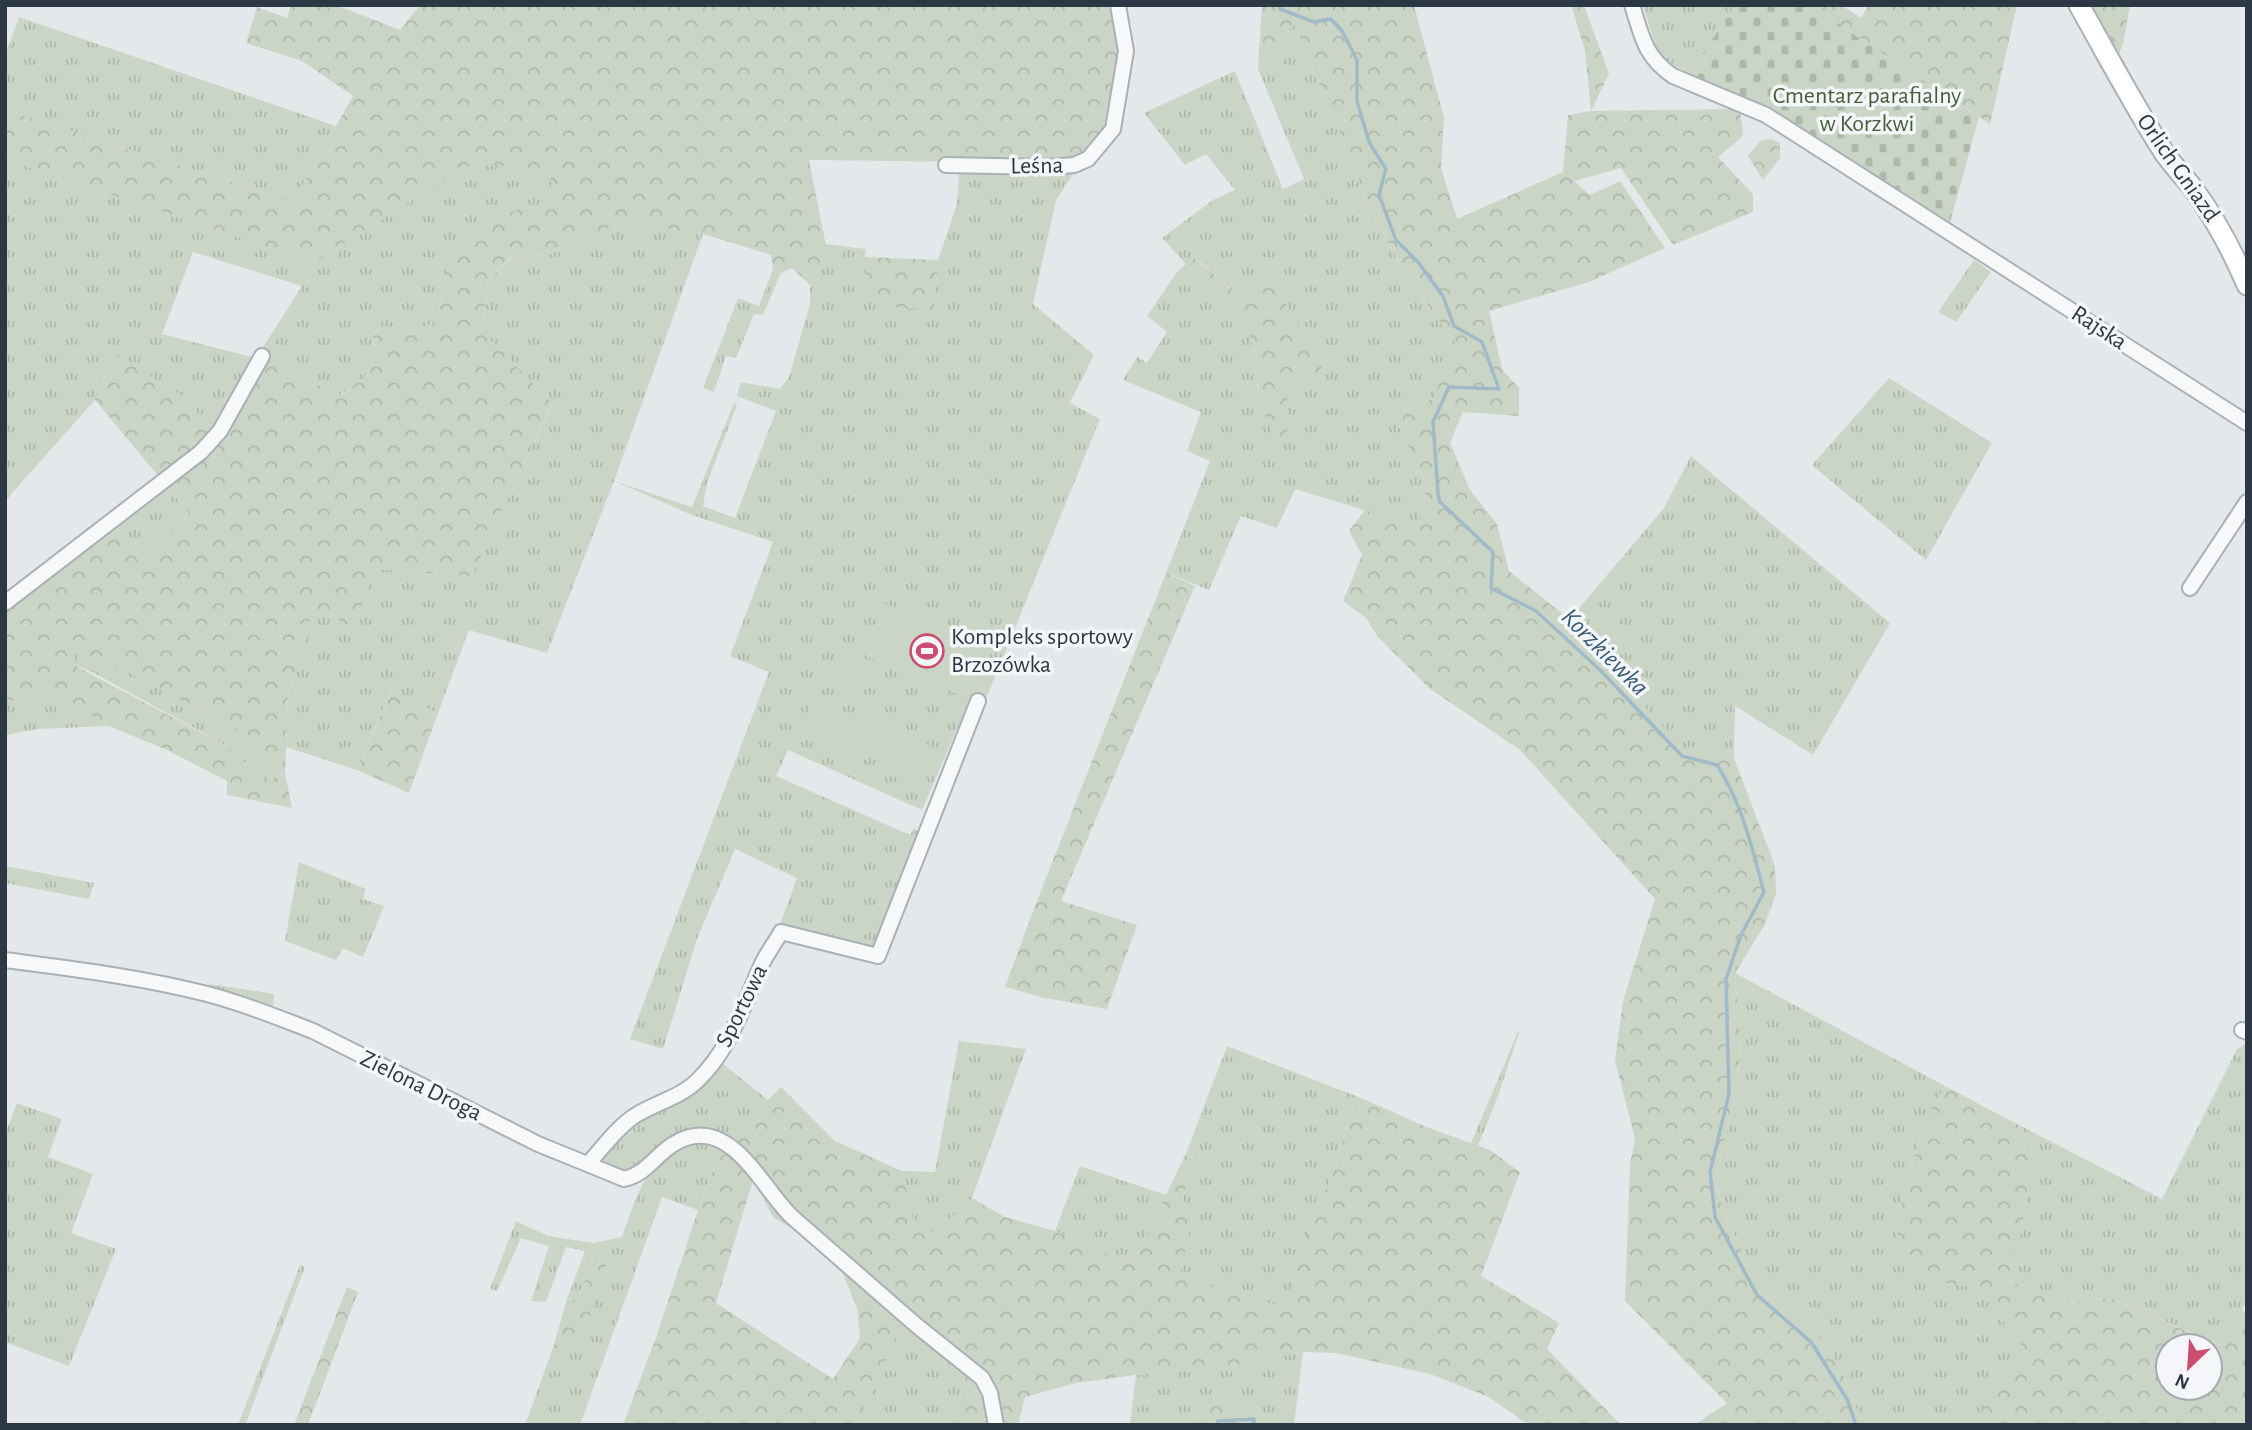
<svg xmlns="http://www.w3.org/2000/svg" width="2252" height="1430" font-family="'Alegreya Sans',sans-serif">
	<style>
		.grass { fill: url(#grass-tufts); fill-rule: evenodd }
		.forest { fill: url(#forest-crowns); fill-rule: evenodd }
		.cemetery { fill: url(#cemetery-stones) }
		.pitch { fill: #cbd5c5 }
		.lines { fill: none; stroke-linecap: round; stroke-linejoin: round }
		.stream { stroke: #a0baca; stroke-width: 3.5 }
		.street-casing { stroke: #a9b0b6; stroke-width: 18 }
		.secondary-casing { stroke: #a9b0b6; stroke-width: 23 }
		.street { stroke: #f7f8fa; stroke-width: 14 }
		.secondary { stroke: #fff; stroke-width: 19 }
		.labels { text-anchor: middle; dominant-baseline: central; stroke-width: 7; stroke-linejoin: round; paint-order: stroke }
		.park-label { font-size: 24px; fill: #455f39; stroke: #f4f6f9 }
		.street-label { font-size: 24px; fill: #2c3844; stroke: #f4f6f9 }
		.poi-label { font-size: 24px; fill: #2c3844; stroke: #f4f6f9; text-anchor: start }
		.water-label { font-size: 26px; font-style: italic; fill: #365c77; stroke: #f4f6f9 }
	</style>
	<defs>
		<pattern id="grass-tufts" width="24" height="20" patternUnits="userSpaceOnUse" patternTransform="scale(1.75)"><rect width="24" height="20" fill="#cbd5c5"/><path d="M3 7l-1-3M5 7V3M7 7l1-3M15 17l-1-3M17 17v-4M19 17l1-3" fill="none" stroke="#aeb8aa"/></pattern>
		<pattern id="forest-crowns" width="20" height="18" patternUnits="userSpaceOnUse" patternTransform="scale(1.75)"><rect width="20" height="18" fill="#cbd5c5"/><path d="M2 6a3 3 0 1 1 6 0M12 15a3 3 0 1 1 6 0" fill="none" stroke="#aeb8aa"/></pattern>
		<pattern id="cemetery-stones" width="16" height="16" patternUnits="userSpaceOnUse" patternTransform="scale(1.75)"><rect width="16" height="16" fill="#cbd5c5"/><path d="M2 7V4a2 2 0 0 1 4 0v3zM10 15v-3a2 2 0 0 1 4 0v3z" fill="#aeb8aa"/></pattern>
	</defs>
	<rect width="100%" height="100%" fill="#e4e8eb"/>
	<path class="grass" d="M1643 5H1735L1689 74 1658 55Z
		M19 17 336 126 293 202 5 110V56Z
		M1294 23 1375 219 1409 279 1455 343 1434 398 1394 416 1427 487 1417 530 1364 510 1295 489 1277 528 1241 516 1209 590 1166 573 1210 461 1187 451 1201 412 1123 380 1137 357 1147 363 1167 332 1147 316 1177 272 1186 264 1162 238 1213 200 1235 190 1206 154 1185 165 1144 113 1235 71 1283 189 1304 179 1258 69ZM1195 257 1240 297 1305 370 1287 394V432L1257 395 1259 360 1246 330 1187 265Z
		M5 159 314 263 464 166 499 165 550 174 554 202 485 218 457 248 449 264 438 313 432 323 415 330 381 326 373 334 374 359 364 379 340 395 221 440 114 352 95 400 5 501ZM193 252 302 286 256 358 162 334Z
		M1075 171 1056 200 1033 304 1094 355 1070 403 1100 419 984 704 970 699 922 810 788 750 776 776 910 835 914 828 919 833 875 949 780 924 797 878 735 849 697 939 663 1049 630 1039 769 672 730 656 773 542 692 515 614 481 547 653 469 630 438 713 391 691 357 770 286 747 288 695 314 606 373 569 472 575 552 404 497 346 482 334 487 281 512 257 548 255 623 222 703 234 614 481 692 507 734 403 737 405 707 483 703 506 735 518 776 411 737 396 741 382 780 389 789 377 810 304V285L828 256 825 244 866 249 865 257 934 310 938 260 957 204 959 173Z
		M1974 260 1991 272 1956 322 1938 312Z
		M773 269 781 273 763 315 754 314 736 358 726 356 714 392 703 388 738 298 759 306Z
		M1889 378 1992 443 1926 560 1812 465Z
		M1691 456 1890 623 1813 755 1735 706 1734 758 1689 755 1644 707 1653 685 1569 620 1664 508Z
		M168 488 189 513 148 551 111 528Z
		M77 653 127 671 240 730 285 773 265 781 227 746 92 672 71 664Z
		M57 695 109 726 38 729 5 735V701Z
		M299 862 366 889 363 899 384 906 363 957 343 948 336 960 285 941Z
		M5 866 94 883 89 899 5 883Z
		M1735 973 1945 1086 1926 1117 1899 1211 1911 1255 1918 1272 1931 1281 1979 1288 2034 1363C1994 1376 1987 1383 1981 1425H1863L1839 1365 1808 1324 1756 1279 1725 1216 1715 1181 1738 1084 1740 1035Z
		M210 984 274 994 273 1010 206 990Z
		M1518 1032 1519 1033 1498 1096 1478 1146 1471 1143Z
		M959 1041 1026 1049 972 1198 934 1233 914 1226 902 1171 935 1172Z
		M2247 1043V1300L2222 1346 2113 1299 2054 1302 2010 1280 2024 1216 2032 1149 2019 1125 2162 1199 2237 1049Z
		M1227 1046 1356 1096 1335 1168 1284 1308 1179 1274 1192 1221 1183 1198 1194 1155 1187 1151Z
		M721 1062 768 1100 729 1139 708 1132 627 1175 605 1168 603 1159C627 1118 682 1089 721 1062Z
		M17 1103 62 1119 48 1157 93 1174 71 1233 116 1249 69 1366 5 1342V1134Z
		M696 1141 723 1144 698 1210 662 1197 580 1425H525L553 1348 579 1353 596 1250 578 1300 567 1299 585 1251 566 1247 546 1302 531 1301 549 1246 521 1238 497 1291 490 1289 516 1221 548 1236 593 1243 622 1237C640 1189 644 1161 696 1141Z
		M1080 1166 1166 1195 1133 1264 1055 1231Z
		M300 1265 305 1267 245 1425H238Z
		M899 1328 964 1380 953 1425H856Z
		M1303 1352 1294 1425H1257L1227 1400 1202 1409 1198 1425H1130L1136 1375 1222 1368Z"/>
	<path class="forest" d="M291 5H336L400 30 420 5H1109L1116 23 1117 63 1111 113 1103 134 1082 159 1049 163 809 160 828 256 810 285 792 268 781 273 773 269 771 255 703 234 623 222 548 255 511 257 487 281 482 334 497 346 552 403 472 576 374 569 355 629 314 607 288 695 285 773 292 808 227 795V781L167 750 109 726 57 695 5 701V610L111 528 148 551 189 513 95 400 114 352 182 396 221 439 265 363 341 395C370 375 375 370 373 334L381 326 415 330 432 323 438 313 449 264 457 248 485 218 553 202 550 174 499 165 464 166 314 263 5 159V110L293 202 353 96 302 61 246 43 257 7 287 18ZM77 653 124 670 240 730 284 774 265 781 227 746 72 664Z
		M1262 5H1414L1444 118 1441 168 1457 219 1563 172 1568 115 1591 111 1585 51 1571 5H1584L1609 74 1591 111 1740 109 1743 136 1718 157 1753 194V212L1673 245 1621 168 1574 181 1590 195 1620 181 1665 248 1589 282 1489 311 1502 369 1519 388V416L1463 412 1450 443 1470 490 1497 524 1509 571 1653 686 1645 707 1689 754 1734 758 1775 866 1776 894 1764 926 1735 973 1740 1035 1738 1084 1715 1181 1725 1216 1756 1279 1808 1324 1839 1365 1863 1425H1694L1727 1403 1625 1301 1630 1165 1635 1139 1615 1060 1623 1001 1655 899 1520 750 1429 688 1378 637 1366 618 1343 601 1362 555 1349 531 1365 510 1417 530 1427 487 1394 416 1434 398 1455 343 1409 279 1375 219 1294 23 1258 69Z
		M1814 5H1841L1861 18 1869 5H2017L1990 124 1853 34Z
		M2085 5H2130L2123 44 2117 59Z
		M1771 139 1780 143V158L1763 180 1748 156 1760 141Z
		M865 257 938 260 934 310 875 305 865 292Z
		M1194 257 1240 297 1271 280 1322 361 1321 378 1305 370 1287 394V432L1276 443 1257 395 1259 360 1246 330 1186 264Z
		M1166 573 1195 586 1061 901 1137 925 1107 1009 1045 998 1005 987 1035 906Z
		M392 690 438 713 409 793 357 770Z
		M1945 1086 2019 1125 2032 1149 2024 1216 2010 1280 2054 1302 2113 1299 2221 1346 2241 1310 2247 1313V1425H1981C1984 1404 1985 1381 2007 1372 2016 1368 2026 1366 2034 1363L1979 1288 1931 1281 1918 1272 1911 1255 1897 1249 1899 1211 1926 1117ZM2168 1346H2210V1388H2168Z
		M781 1087 835 1141 902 1171 914 1226 934 1232 972 1198 1005 1217 1055 1231 1133 1264 1187 1151 1194 1155 1183 1198 1192 1221 1180 1274 1284 1308 1310 1228 1335 1168 1356 1096 1429 1128 1490 1150 1520 1172 1481 1276 1559 1323 1547 1349 1621 1425H1529L1489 1397 1430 1374 1336 1353 1303 1352 1222 1368 1136 1375 1076 1383 1025 1397 1018 1425H953L964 1380 900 1329 856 1425H623L657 1335 698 1210 723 1144ZM753 1180 773 1217 821 1246 840 1267 857 1308 860 1338 833 1379 716 1303Z
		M611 1249 579 1353 553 1348 567 1299 578 1300 596 1250Z
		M347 1287 358 1292 308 1425H294Z
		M1227 1400 1257 1425H1198L1202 1409Z"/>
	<path class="cemetery" d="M1735 5H1814L1853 34 1979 117 1949 226 1780 115 1689 74Z"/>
	<path class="pitch" d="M885 604 990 647 969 699 864 655Z
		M835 659 865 672 859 686 829 674Z
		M813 701 868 724 870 720 930 745 918 775 858 750 855 757 800 734Z"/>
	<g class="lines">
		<path class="stream" d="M1279 5 1280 9 1314 22 1331 19 1342 31 1357 60V101L1369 142 1386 169 1379 195 1396 240 1418 262 1443 296 1454 326 1482 342 1499 389 1449 387 1433 422 1438 494 1440 502 1493 552 1491 588 1536 611 1600 670 1682 756 1717 765C1742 803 1752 848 1764 892L1741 935 1726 979 1729 1094 1710 1172 1715 1217 1757 1295 1811 1342 1847 1399 1856 1425
			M1217 1425 1218 1421 1254 1419V1425"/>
		<defs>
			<path id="street" d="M1632 5C1642 36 1644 56 1673 76L1766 115 2247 423
				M946 165 1049 167 1074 165 1088 159 1113 129 1126 51 1118 5
				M2190 588 2247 502
				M5 603 201 452 220 431 262 356
				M5 960C73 969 141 977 207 994 243 1003 279 1018 313 1031L538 1144 624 1179C646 1174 654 1157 672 1145 727 1109 760 1185 791 1216L916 1325 982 1378 990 1393 996 1425
				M2242 1030 2247 1032
				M589 1163C603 1147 616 1129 633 1117 654 1103 680 1098 698 1080 731 1048 743 1005 762 964 767 953 775 943 781 932L878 956 978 701"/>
			<path id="secondary" d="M2079 5C2107 55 2134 106 2165 154 2173 165 2183 176 2192 187 2215 218 2232 250 2247 285"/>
		</defs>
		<use href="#street" class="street-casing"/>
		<use href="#secondary" class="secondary-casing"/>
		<use href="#street" class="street"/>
		<use href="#secondary" class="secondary"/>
	</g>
	<defs>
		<symbol id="stadium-ring" viewBox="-11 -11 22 22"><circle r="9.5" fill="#f4f6f9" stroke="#cd4d71" stroke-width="1.5"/><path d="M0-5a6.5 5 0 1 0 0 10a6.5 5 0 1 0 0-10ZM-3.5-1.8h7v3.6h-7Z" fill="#cd4d71"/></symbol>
	</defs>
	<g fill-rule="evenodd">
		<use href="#stadium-ring" x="908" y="632" width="38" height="38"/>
	</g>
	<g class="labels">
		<g class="park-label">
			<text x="1867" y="96">Cmentarz parafialny<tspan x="1867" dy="28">w Korzkwi</tspan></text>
		</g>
		<g class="street-label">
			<text transform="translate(1037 166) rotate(-1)">Leśna</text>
			<text transform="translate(2178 168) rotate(55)">Orlich Gniazd</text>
			<text transform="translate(2099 328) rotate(33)">Rajska</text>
			<text transform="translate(742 1006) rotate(-64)">Sportowa</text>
			<text transform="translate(421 1086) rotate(26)">Zielona Droga</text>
		</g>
		<g class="poi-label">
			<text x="951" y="637">Kompleks sportowy<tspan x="951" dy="28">Brzozówka</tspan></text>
		</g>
		<g class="water-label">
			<text transform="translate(1605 652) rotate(45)">Korzkiewka</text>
		</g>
	</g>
	<rect width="2252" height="1430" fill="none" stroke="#2c3844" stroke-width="14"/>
	<g transform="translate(2189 1367) rotate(205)"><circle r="33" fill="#f4f6f9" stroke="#a4aab1" stroke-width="2"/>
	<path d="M0-5L12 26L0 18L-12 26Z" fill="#cd4d71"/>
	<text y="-10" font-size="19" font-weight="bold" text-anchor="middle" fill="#2c3844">N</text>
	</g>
</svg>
